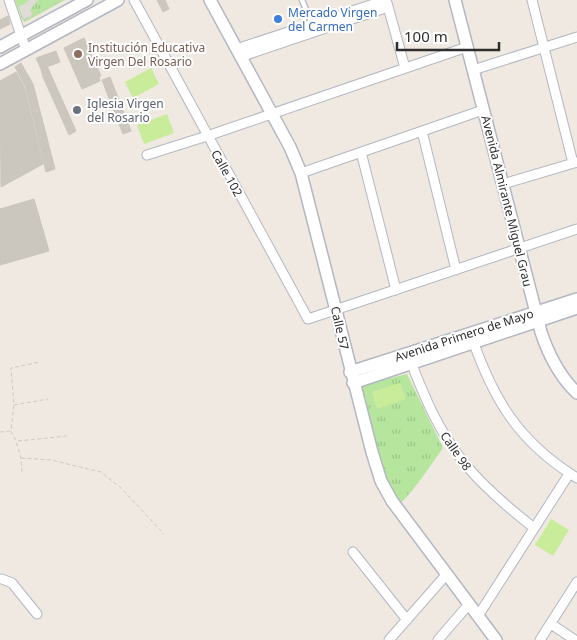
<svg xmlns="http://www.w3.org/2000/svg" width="577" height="640" font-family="'Noto Sans',sans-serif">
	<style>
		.grass { fill: url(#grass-tufts) }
		.pitch { fill: #c9ec9a }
		.plaza { fill: #dfdcd8 }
		.building { fill: #cbc7bf; stroke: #cbc5ba }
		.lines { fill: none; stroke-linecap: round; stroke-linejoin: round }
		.lane-casing { stroke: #b4b7c1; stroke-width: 7 }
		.street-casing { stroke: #b4b7c1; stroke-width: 11 }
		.secondary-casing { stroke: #b4b7c1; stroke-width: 14 }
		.path { stroke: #c9c9c9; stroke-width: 1; stroke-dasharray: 4 2.5; stroke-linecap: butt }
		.lane { stroke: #fff; stroke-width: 4.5 }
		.street { stroke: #fff; stroke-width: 9 }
		.secondary { stroke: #fff; stroke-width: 11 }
		.shop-dot { fill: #3f7fe0; stroke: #fff; stroke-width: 2 }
		.education-dot { fill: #8d6e63; stroke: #fff; stroke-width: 2 }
		.worship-dot { fill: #6b7280; stroke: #fff; stroke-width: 2 }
		.labels { text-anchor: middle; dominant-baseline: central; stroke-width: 4; stroke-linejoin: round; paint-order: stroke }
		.shop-label { font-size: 12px; fill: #366cbe; stroke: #fff; text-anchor: start }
		.education-label { font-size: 12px; fill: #785e54; stroke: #fff; text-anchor: start }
		.worship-label { font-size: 12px; fill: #5b616d; stroke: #fff; text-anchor: start }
		.street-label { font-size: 12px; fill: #2e2e2e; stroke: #fff }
	</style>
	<defs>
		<pattern id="grass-tufts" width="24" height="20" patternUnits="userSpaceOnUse" patternTransform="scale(1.25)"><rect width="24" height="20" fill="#b6e59e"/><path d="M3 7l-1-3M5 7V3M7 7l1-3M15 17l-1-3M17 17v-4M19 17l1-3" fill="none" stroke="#9dc588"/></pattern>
	</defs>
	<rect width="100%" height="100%" fill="#efe9e1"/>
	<path class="grass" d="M15 0H65L25 22 22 19Z
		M407 374 443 448C429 467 417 487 400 504L382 475 361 397 362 385Z"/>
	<path class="pitch" d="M151 68 159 84 133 98 125 82Z
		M167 114 174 133 144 144 137 125Z
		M400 383 406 399 377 409 372 392Z
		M551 519 569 530 553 556 535 545Z"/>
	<path class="plaza" d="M29 0H38L30 10 33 15 25 20 23 18 19 6 23 5Z"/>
	<path class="building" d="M157 0H165L169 9 163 12Z
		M8 16 10 24 0 29V20Z
		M84 38 101 76 99 77 100 81 82 89 64 48Z
		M56 51 60 62 41 69 36 58Z
		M21 63 33 84 26 88 15 67Z
		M47 66 76 131 69 135 43 77 41 69Z
		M16 72 25 89 43 164 1 187 0 81Z
		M110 77 131 131 123 134 102 80Z
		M33 84 55 169 46 172 26 88Z
		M34 199 49 251 0 265V209Z"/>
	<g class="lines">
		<defs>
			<path id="lane" d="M302 0 312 24"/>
			<path id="street" d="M9 0 26 50
				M134 0 308 319 577 229
				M532 0 573 163
				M387 3 405 68
				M236 49 386 0
				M240 57 388 7
				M473 70 577 37
				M422 131 456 270
				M361 152 396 290
				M147 155 207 136 467 47
				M301 173 483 110
				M503 184 577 162
				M472 338C494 401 519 442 577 478
				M411 358C413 371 419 382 424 394 450 456 482 487 534 528
				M353 552 407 620
				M2 579 12 583 37 614
				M478 616 569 474
				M551 624 575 640
				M389 640 446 575
				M438 640 469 604
				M540 640 577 582"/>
			<path id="secondary" d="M210 0 290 147 301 173 372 452 381 481 392 501 496 640
				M455 0 541 332C549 356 559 376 577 393
				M0 47 87 0
				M0 64 118 0
				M350 372 577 299
				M353 383 577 308"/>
		</defs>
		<use href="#lane" class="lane-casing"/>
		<use href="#street" class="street-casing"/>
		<use href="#secondary" class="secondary-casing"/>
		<path class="path" d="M25 19 61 0
			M14 405 48 399
			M0 432 10 431
			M18 441 67 436
			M21 458 51 460 101 472 121 488 164 534
			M22 472 21 458 16 441 11 431 14 405 11 368 40 362"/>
		<use href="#lane" class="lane"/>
		<use href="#street" class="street"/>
		<use href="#secondary" class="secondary"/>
	</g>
	<circle class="shop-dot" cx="278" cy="19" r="5"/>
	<circle class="education-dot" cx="78" cy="54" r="5"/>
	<circle class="worship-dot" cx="77" cy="110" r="5"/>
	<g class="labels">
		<g class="shop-label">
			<text x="288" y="12">Mercado Virgen<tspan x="288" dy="14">del Carmen</tspan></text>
		</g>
		<g class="education-label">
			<text x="88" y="47">Institución Educativa<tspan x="88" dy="14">Virgen Del Rosario</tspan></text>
		</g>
		<g class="worship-label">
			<text x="87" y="103">Iglesia Virgen<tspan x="87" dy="14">del Rosario</tspan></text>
		</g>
		<g class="street-label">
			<text transform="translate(227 173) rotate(61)">Calle 102</text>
			<text transform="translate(507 201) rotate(76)">Avenida Almirante Miguel Grau</text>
			<text transform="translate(340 328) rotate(77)">Calle 57</text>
			<text transform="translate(464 335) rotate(-18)">Avenida Primero de Mayo</text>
			<text transform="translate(456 451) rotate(55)">Calle 98</text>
		</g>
	</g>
	<path d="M397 42v8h102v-8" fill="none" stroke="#2e2e2e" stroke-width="2.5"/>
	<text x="404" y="42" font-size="15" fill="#2e2e2e" stroke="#ffffff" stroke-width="4" paint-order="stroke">100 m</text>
</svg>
